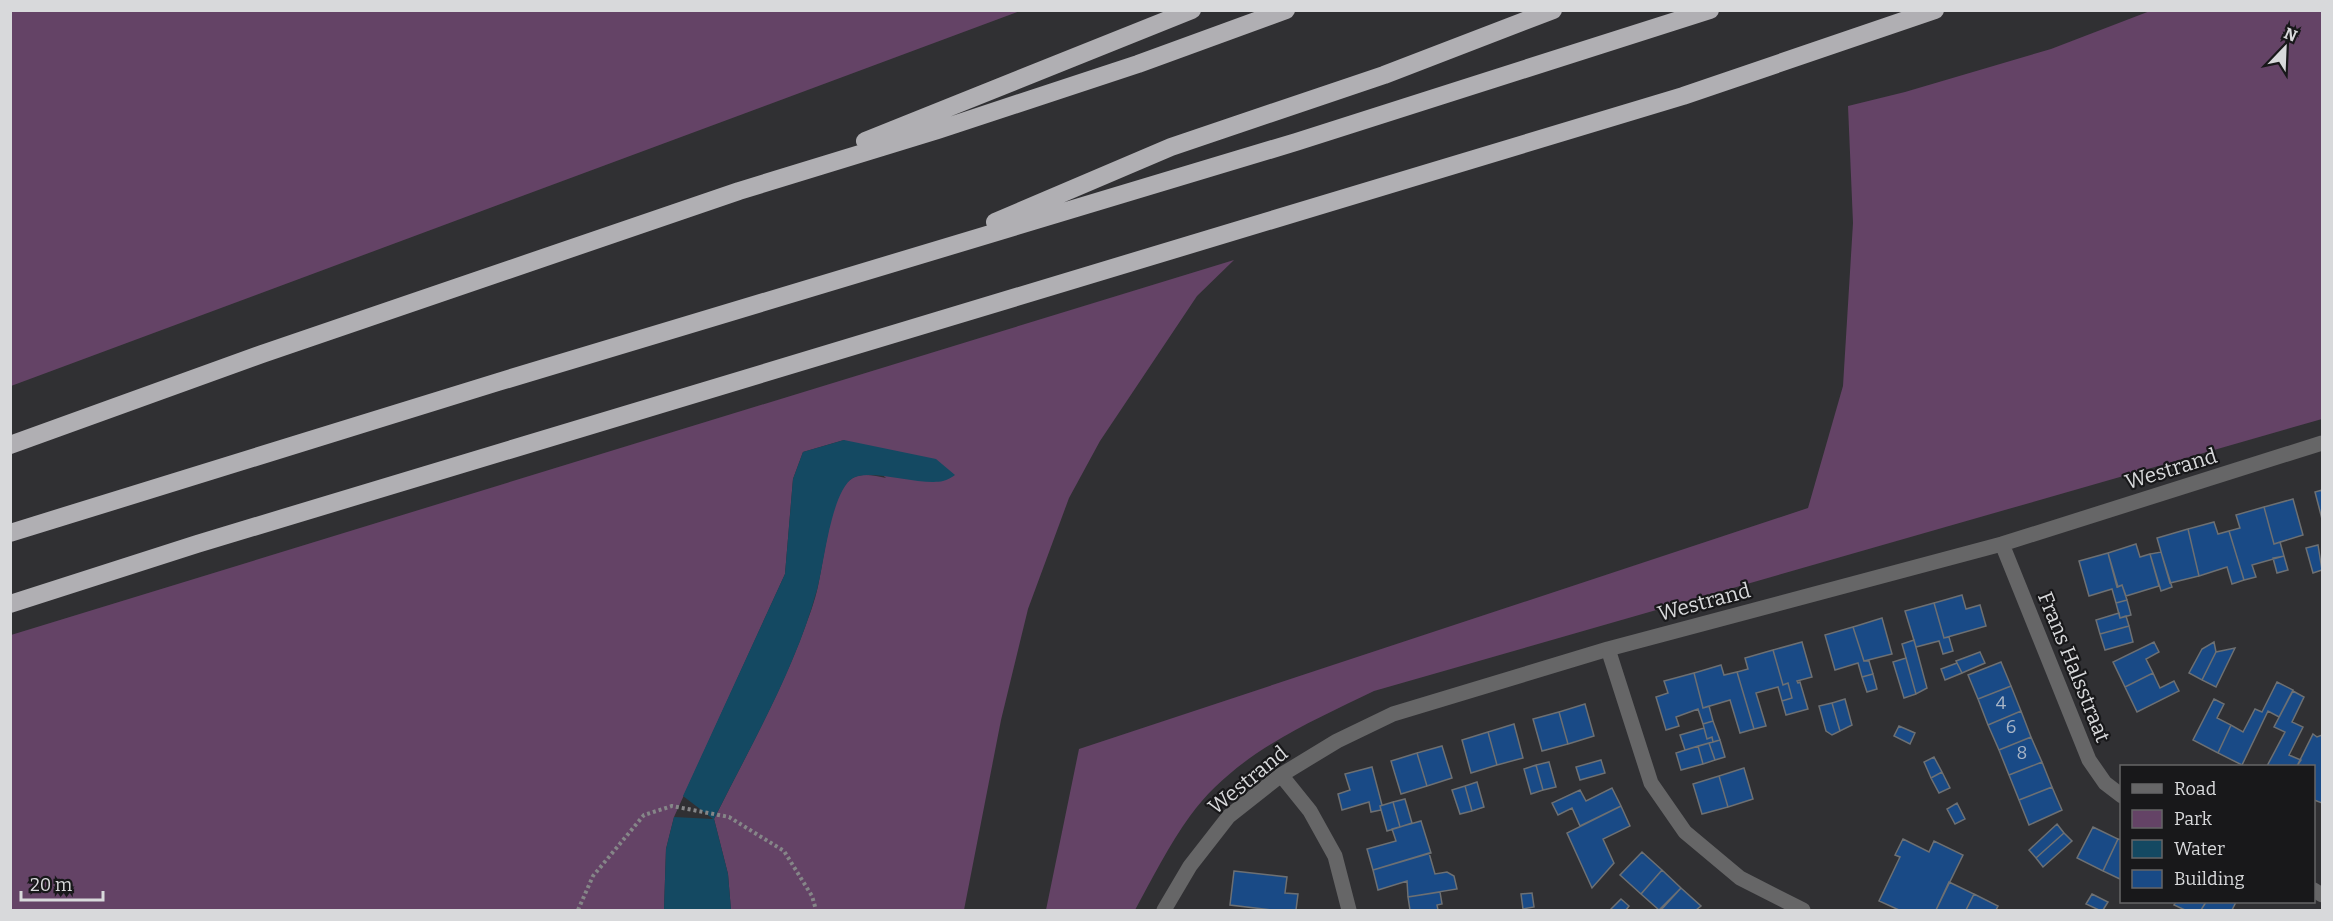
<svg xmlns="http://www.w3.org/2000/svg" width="2333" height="921" font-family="Bitter,serif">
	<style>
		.green { fill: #644366 }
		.water { fill: #144962 }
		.building { fill: #194a86; stroke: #6d7073; stroke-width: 1.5 }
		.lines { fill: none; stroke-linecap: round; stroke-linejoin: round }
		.path { stroke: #858688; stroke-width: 4; stroke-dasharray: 3 3; stroke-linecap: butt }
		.street { stroke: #666667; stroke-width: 15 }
		.highway { stroke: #b0afb3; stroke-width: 18 }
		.labels { text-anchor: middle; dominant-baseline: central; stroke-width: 4.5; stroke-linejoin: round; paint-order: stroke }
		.number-label { font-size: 18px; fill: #a8b5c6 }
		.street-label { font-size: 21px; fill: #d8d9db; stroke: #18181a }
	</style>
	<rect width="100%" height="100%" fill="#303033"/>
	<path class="green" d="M11 10H1020V11L11 386Z
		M2150 11H2322V419L1374 691C1308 723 1235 754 1190 816 1169 845 1152 879 1135 910H1046L1079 749 1808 508 1843 386 1853 223 1848 106 1905 92 2051 49Z
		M1234 260 1197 296 1100 441 1069 498 1028 609 1001 720 964 910H731L728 874 714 819C745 757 780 695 804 630 809 616 815 601 818 586 824 560 829 507 845 485 855 471 872 475 886 478L844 440 803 452 793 479 785 574 674 817 666 849 664 910H11V635Z"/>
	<path class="water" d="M844 440 936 459 955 475C952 477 947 480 943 481 921 486 869 468 853 478 831 491 824 565 817 590 795 670 751 745 714 819L728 874 731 910H664L666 849 674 817 713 819 683 796 785 574 793 479 803 452Z"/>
	<path class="building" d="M2322 490V519L2315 492Z
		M2293 499 2303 535 2274 544 2264 507Z
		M2264 507 2274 544 2280 542 2284 556 2252 565 2256 577 2244 580 2229 531 2240 528 2236 515Z
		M2214 522 2218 534 2229 531 2244 580 2232 584 2227 567 2199 576 2188 529Z
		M2188 529 2199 576 2170 583 2157 538Z
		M2136 544 2140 557 2150 554 2159 586 2126 596 2122 585 2118 587 2108 553Z
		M2318 545 2322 570 2313 573 2306 548Z
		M2161 552 2172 587 2161 591 2150 554Z
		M2108 553 2117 587 2122 585 2127 600 2116 603 2112 589 2089 596 2079 561Z
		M2284 556 2288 570 2277 573 2273 558Z
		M1962 595 1966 609 1980 605 1986 626 1944 638 1934 603Z
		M2127 600 2131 615 2120 618 2116 603Z
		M1934 603 1944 638 1949 637 1953 651 1943 654 1939 641 1916 647 1905 611Z
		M2119 613 2120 618 2126 616 2129 626 2100 634 2096 620Z
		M1882 618 1892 654 1864 661 1853 627Z
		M2129 626 2133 642 2105 650 2100 634Z
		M1853 627 1864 661H1869L1873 674 1862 677 1858 663 1835 670 1825 635Z
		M1914 640 1927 688 1916 694 1902 644Z
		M1802 642 1812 677 1797 681 1798 683 1800 682 1808 709 1786 715 1782 701 1792 698 1788 683 1783 685 1773 650Z
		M2154 642 2159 652 2146 659 2153 673 2125 687 2113 662Z
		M2214 642 2216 652 2202 680 2189 673 2202 649Z
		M2235 648 2216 687 2202 680 2216 652Z
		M1773 650 1783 685 1788 683 1792 698 1782 701 1778 687 1756 693 1766 726 1754 729 1737 672 1748 669 1745 658Z
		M1980 652 1985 663 1962 673 1956 661Z
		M1906 658 1916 694 1904 698 1893 662Z
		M2001 662 2011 686 1978 699 1968 675Z
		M1957 663 1962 673 1945 680 1941 669Z
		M1721 665 1724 675 1737 672 1754 729 1740 733 1730 700 1703 708 1694 673Z
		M1694 673 1703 708 1709 706 1713 721 1703 724 1698 709 1676 717 1679 726 1666 730 1656 697 1668 693 1664 681Z
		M2153 673 2160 688 2174 681 2179 691 2137 712 2125 687Z
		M1873 674 1877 689 1867 692 1862 677Z
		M2277 682 2293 690 2279 717 2268 711 2242 765 2218 753 2231 725 2243 732 2255 709 2262 712Z
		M2011 686 2021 711 1988 725 1978 699Z
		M2293 691 2304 697 2292 722 2303 727 2289 755 2301 760 2297 766H2267L2285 732 2274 727Z
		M1845 699 1852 725 1840 731 1832 703Z
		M2214 699 2224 704 2217 718 2231 725 2218 753 2193 740Z
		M1832 703 1840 731 1832 735 1826 731 1819 706Z
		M1585 704 1594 736 1568 744 1559 712Z
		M2021 711 2031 737 1999 750 1988 725Z
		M1559 712 1568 744 1542 751 1533 719Z
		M1713 721 1720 740 1713 742 1712 737 1707 739 1703 724Z
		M1514 724 1523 758 1497 765 1488 732Z
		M1899 726 1915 733 1910 744 1894 736Z
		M1704 728 1707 739 1712 737 1713 742 1685 750 1680 735Z
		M1488 732 1497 765 1471 773 1462 740Z
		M2313 734 2317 737 2322 735V803L2314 800V766H2297Z
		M2031 737 2042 762 2009 775 1999 750Z
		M1720 740 1725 757 1715 760 1709 743Z
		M1709 743 1715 760 1703 764 1698 746Z
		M1442 746 1452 778 1427 786 1417 753Z
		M1698 746 1703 764 1681 770 1676 753Z
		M1417 753 1427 786 1401 794 1391 761Z
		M1934 757 1942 772 1931 778 1924 762Z
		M1601 760 1605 773 1580 780 1576 767Z
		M1549 762 1556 787 1543 790 1536 765Z
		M2042 762 2052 787 2019 800 2009 775Z
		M1536 765 1543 790 1531 794 1524 769Z
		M1372 767 1382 805 1380 806 1381 810 1371 812 1369 802 1342 810 1338 794 1350 790 1345 774Z
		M1744 768 1753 799 1728 807 1719 776Z
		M1942 772 1950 788 1939 793 1931 778Z
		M1719 776 1728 807 1702 814 1693 784Z
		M1477 782 1484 807 1472 811 1465 786Z
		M1465 786 1472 811 1460 814 1452 790Z
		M2052 787 2062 810 2029 825 2019 800Z
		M1612 788 1621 806 1580 826 1572 808 1558 815 1552 803 1580 790 1586 801Z
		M1405 799 1412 823 1400 827 1393 802Z
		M1393 802 1400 827 1387 831 1380 806Z
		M1957 803 1965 819 1955 824 1947 809Z
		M1621 806 1630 826 1603 839 1614 863 1592 888 1567 833Z
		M1421 821 1431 853 1373 870 1367 849 1396 841 1392 829Z
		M2057 824 2064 833 2036 858 2029 850Z
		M2093 827 2118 839 2103 871 2077 858Z
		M2064 833 2072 841 2043 867 2036 858Z
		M1903 839 1929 852 1934 841 1963 855 1936 910H1899L1879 901 1900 857 1895 855Z
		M2118 839 2122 840V880L2103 871Z
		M1642 852 1662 870 1641 894 1620 875Z
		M1429 853 1435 874 1447 872 1454 876 1457 889 1408 897 1407 881 1378 890 1373 870Z
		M1662 870 1681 888 1659 910 1641 894Z
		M1234 871 1287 877 1285 893 1298 894 1296 910H1273L1230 905Z
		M1949 882 1974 894 1966 910H1936Z
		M1681 888 1701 906 1696 910H1661Z
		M1440 892 1442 904 1437 905 1438 910H1410L1408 897Z
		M1532 893 1534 907 1523 909 1521 894Z
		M1974 894 1998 906 1996 910H1966Z
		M2092 894 2108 902 2103 910H2099L2086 904Z
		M1621 899 1629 906 1626 910H1610Z
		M2176 902H2206L2201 910H2185L2174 905Z
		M2206 902H2236L2232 910H2201Z"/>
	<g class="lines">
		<path class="path" d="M578 910 593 876 644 815 672 806 729 817 784 851 812 896 816 910"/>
		<path class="street" d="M2002 544 2089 760 2105 783 2122 796
			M1608 649 1651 783 1685 832 1740 878 1803 910
			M1281 775 1310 811 1335 856 1349 910
			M2314 890 2322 895
			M1164 910 1190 866 1229 816 1281 775 1337 741 1393 714 1608 649 2002 544 2322 443"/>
		<path class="highway" d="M865 141 1192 10
			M995 222 1171 147 1384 75 1553 10
			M10 445 262 354 739 191 938 130 1138 64 1286 10
			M10 533 498 382 1296 142 1710 10
			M10 604 197 544 1683 96 1935 10"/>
	</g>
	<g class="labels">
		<g class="number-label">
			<text x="2001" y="703">4</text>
			<text x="2011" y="727">6</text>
			<text x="2022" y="753">8</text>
		</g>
		<g class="street-label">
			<text transform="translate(2171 469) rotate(-17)">Westrand</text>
			<text transform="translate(1704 602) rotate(-15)">Westrand</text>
			<text transform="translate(2074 667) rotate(68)">Frans Halsstraat</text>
			<text transform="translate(1248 780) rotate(-39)">Westrand</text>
		</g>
	</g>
	<rect width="2333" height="921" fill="none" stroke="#d8d9db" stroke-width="24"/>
	<rect x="2120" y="765" width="195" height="138" fill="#18181a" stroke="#656567" stroke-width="1.5"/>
	<rect x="2132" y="784" width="30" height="9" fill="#666667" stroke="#656567" stroke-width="1.5"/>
	<text x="2174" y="795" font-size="18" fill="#d8d9db">Road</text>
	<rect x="2132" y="810" width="30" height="18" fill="#644366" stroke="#656567" stroke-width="1.5"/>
	<text x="2174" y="825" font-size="18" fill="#d8d9db">Park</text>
	<rect x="2132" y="840" width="30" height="18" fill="#144962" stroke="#656567" stroke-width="1.5"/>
	<text x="2174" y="855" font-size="18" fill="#d8d9db">Water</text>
	<rect x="2132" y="870" width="30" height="18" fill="#194a86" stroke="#656567" stroke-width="1.5"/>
	<text x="2174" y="885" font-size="18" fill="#d8d9db">Building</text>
	<g transform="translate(2285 48) rotate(23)" stroke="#18181a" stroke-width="4.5" paint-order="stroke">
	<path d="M0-4.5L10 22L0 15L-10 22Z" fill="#d8d9db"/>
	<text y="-9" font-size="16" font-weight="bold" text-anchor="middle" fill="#d8d9db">N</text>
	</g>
	<path d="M21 891v9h82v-9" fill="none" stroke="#d8d9db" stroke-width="3"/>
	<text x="30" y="891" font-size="18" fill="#d8d9db" stroke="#18181a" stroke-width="4.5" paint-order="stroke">20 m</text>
</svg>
